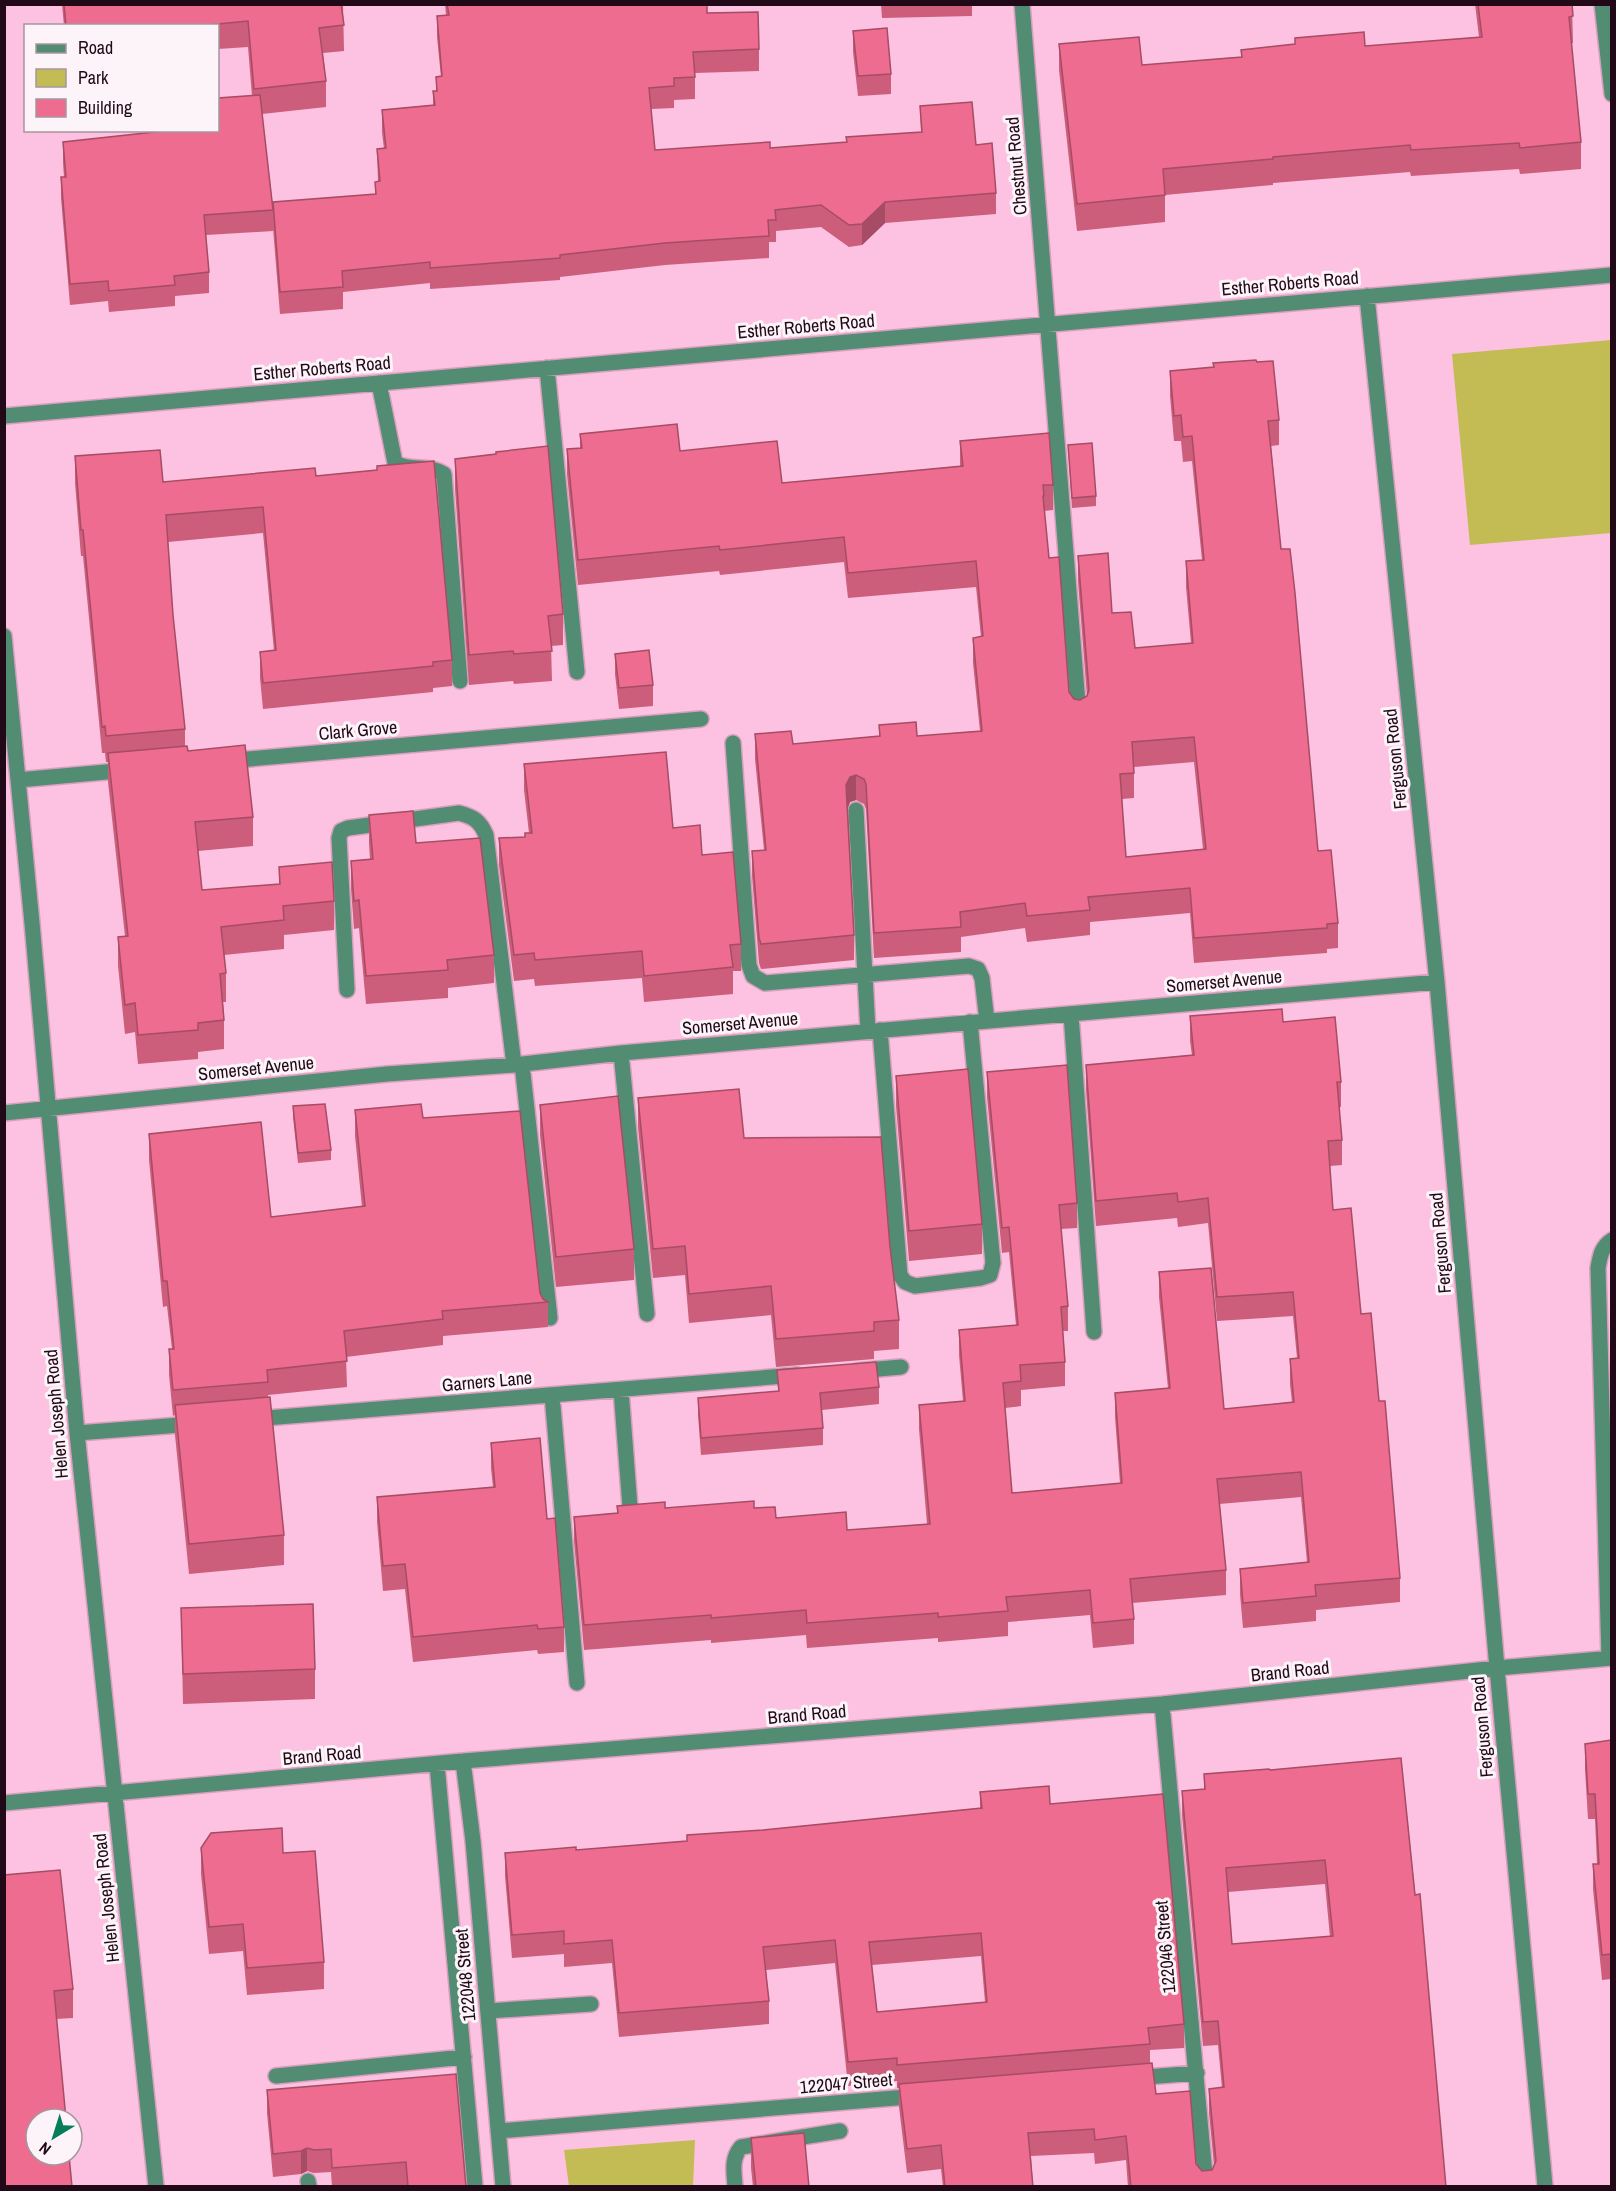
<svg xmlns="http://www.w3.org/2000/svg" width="1616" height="2191" font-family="'Archivo Narrow',sans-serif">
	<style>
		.green { fill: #c3bc55 }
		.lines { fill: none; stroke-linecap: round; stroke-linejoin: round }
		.minor-casing { stroke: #d6a0bd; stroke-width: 18 }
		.minor { stroke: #518c73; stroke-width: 15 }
		.wall { fill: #cc5d7b; fill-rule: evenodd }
		.shaded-wall { fill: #a64c64 }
		.building { fill: #ed6c8f; stroke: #a64c64; stroke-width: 1.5; fill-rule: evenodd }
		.labels { text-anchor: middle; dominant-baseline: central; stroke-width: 6; stroke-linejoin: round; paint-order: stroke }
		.street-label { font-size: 18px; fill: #220918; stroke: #fcf4f8 }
	</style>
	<rect width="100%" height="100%" fill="#fdc1e1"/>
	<path class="green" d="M1611 340V533L1470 545 1452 354Z
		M695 2140 693 2186H569L564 2150Z"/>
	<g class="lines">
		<defs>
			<path id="minor" d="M1022 4 1079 716
				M1602 4 1612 94
				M1367 296 1437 982 1497 1668 1545 2186
				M547 368 577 672
				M379 383 395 463C410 472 429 464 444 474L460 681
				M4 416 1612 275
				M4 636 32 923 77 1433 156 2186
				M733 743 749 965 753 976 765 983 969 966 978 969 982 978 987 1021
				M226 761 701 719
				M18 780 128 770
				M856 810 868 1031
				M347 990 339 838 341 831 348 828 459 813C474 817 480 821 486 835L514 1065
				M1071 1014 1094 1332
				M880 1030 900 1275 905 1282 915 1286 981 1278 990 1275 993 1263 970 1022
				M621 1053 647 1314
				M522 1064 550 1318
				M4 1113 387 1074 514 1065 621 1053 1437 982
				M857 1371 901 1367
				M621 1390 631 1520
				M552 1395 577 1683
				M253 1419 797 1375
				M77 1433 193 1424
				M1609 1658 1598 1268C1600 1257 1601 1247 1612 1240
				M1162 1704 1206 2186
				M463 1761 473 1841 503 2186
				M437 1764 475 2186
				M4 1803 463 1761 1162 1704 1497 1668 1612 1658
				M488 2011 591 2004
				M276 2076 464 2057
				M1134 2078 1197 2073
				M498 2131 919 2096
				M308 2181 309 2186
				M735 2186C734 2172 731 2159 741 2147L840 2131"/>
		</defs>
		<use href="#minor" class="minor-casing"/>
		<use href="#minor" class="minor"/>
	</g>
	<path class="wall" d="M62 4H343L344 51 323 53 326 81V107L262 114 273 207 375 194V182H378L377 149H384L382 132V110L433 105V91H436V77H441L437 37V16L446 15 445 4H707V13L759 49V71L695 73V99L674 100V108L651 109 655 150 770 148 846 142V137L921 132 920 106 976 145 996 193V214L885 223 862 245 849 247 821 227 776 231V242H769V258L665 265 560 277V280L430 289V283L343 292V309L280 314 273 228V231L206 235 209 272V293L175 296V306L109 312 108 301 70 305 61 198V177H64L63 163V142L218 130 252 96 248 47 218 49V26H64Z
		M881 4H972V16L882 18Z
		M1475 4H1572L1573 43H1571L1581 142V169L1520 174 1519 169 1411 176 1410 172 1273 183V185L1165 195V222L1077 231 1059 70V44L1142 65 1241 57V50L1295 44V38L1365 46 1479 37Z
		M853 31 891 74V94L858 96 853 52Z
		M1213 363 1279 420V445L1271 446 1281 549 1318 851 1338 923V948L1327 949V953L1194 963 1190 913 1090 922V935L1027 942 1025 928 961 937V952L874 958 866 809 864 804 856 800 850 802 848 808 854 935V960L761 969 759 963 752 876V851L764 850 755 759V734L793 744 879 736V725L917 736 980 731 973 663V638L981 637 976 587 848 598 844 562 720 575 719 571 578 585 567 474V449L580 448V434L680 451 782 483 960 466V441L1053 485V510L1044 511 1049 558 1069 692 1074 699 1080 700 1087 696 1078 581V556L1112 613 1135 648 1191 643 1186 587V561L1202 560 1192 461 1183 462 1181 441H1174L1170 396V371L1213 367ZM1194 762 1203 849 1126 857 1122 799 1134 798V767Z
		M1068 445 1096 496V506L1072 508Z
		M75 456 163 482 316 476 452 660V686L433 688V692L263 709 260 678V652L274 651 263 533 168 542 173 615 185 729V746L188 751 253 817V846L198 851 202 890 279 884V867L334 901V930L284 935V949L224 955 226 973V1002H223L224 1020V1049L198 1052V1059L138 1064 135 1032 125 1034 118 966V937L125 936 108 782V762H106L105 753H102L83 556H81L75 483Z
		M455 459 563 614V645L551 646 552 681 514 684 513 681 469 685 455 489Z
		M615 654 653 685V706L619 709 615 674Z
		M524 764 673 828 702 855 741 944V971H733V994L644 1002 642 978 535 986 534 979 514 981 499 865V838L525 837 529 833 524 790Z
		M369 815 416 843 494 955V983L448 988V998L366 1004 359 928 354 929 351 889V861L370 859 369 843Z
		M1190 1016 1283 1022 1341 1082V1107H1339L1342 1140V1165L1330 1166 1333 1210 1361 1314 1379 1401 1400 1578V1602L1316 1610V1621L1243 1628 1240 1594V1569L1307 1562 1301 1497 1219 1504 1226 1570V1595L1132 1603 1134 1619V1644L1093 1648 1090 1615 1008 1622V1636L938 1642V1638L807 1648 806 1635 711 1643V1640L584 1650 574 1541V1517L617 1513V1506L665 1508H754L776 1518 847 1530 927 1524 919 1429V1405L963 1401 959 1355V1330L1016 1325 1009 1252 1002 1253 987 1097V1072L1077 1203V1228L1061 1229 1068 1306V1331H1063L1065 1362V1386L1021 1390V1406L1005 1408 1012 1493 1120 1483 1115 1417V1393L1168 1388 1159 1297V1272L1224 1409 1292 1402 1290 1384V1359L1297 1358 1293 1316 1217 1321 1208 1223 1178 1227 1177 1218 1096 1226 1086 1090V1065L1192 1055 1190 1041Z
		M896 1076 982 1224V1254L909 1261 896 1106Z
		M638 1098 744 1138 890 1247 899 1320V1349L874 1351V1359L776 1367 771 1315 689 1323 685 1275 653 1278 638 1127Z
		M540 1105 634 1249V1280L556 1287 540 1135Z
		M293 1106 331 1150V1160L298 1163 293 1117Z
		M355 1110 423 1118 540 1293 543 1299 548 1302V1327L443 1336V1345L346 1357 347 1387 268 1395 284 1535V1565L189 1574 175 1435V1415L173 1416 169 1375V1349H172L167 1306 163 1307 149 1160V1134L271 1217 362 1207 355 1136Z
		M777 1370 879 1387V1404L822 1410 823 1428V1445L701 1455 698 1415V1398L778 1391Z
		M491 1443 547 1519 564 1627V1652L538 1654 537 1650 413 1662 405 1589 383 1591 377 1522V1497L493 1487 491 1468Z
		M181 1608 315 1669V1699L183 1704Z
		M1611 1740V1979L1602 1980 1593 1889V1864H1597L1595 1819H1588L1585 1769V1744Z
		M1401 1758 1446 2187H1128L1126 2160 1095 2164 1094 2153 1031 2156 1033 2187H943L941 2169 907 2173 899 2107V2088H897V2081L848 2086 835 1963 766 1970 769 2001V2024L619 2037 612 1963 564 1967V1954L512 1958 505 1876V1853L576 1850 687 1841 763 1830 980 1808V1792L1050 1804 1184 2024V2048L1150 2050V2063L1156 2094 1196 2164 1202 2171 1212 2170 1214 2165 1209 2113V2089L1222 2088 1218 2045 1203 2046 1182 1815V1791L1204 1789V1774L1270 1770ZM1325 1884 1330 1937 1232 1944 1228 1892ZM981 1956 985 2002 877 2012 872 1965Z
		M201 1848 283 1853 324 1962V1989L247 1995 243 1951 209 1954 201 1874Z
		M4 1875 73 1989V2018L56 2019Z
		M267 2090 466 2187H406V2185L388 2187H332L331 2172 314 2173 307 2171 301 2174 273 2177 267 2113Z
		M751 2138 809 2187H753L751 2168Z"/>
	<path class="shaded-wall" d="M885 202V223L862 245V224Z
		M856 775V800L850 802 846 811V785L850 777Z
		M307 2148V2171L301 2174V2151Z"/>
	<path class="building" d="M64 4H341L344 25 319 28 326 81 254 89 248 21 197 26H66Z
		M447 4H707V13L758 12 759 49 693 52 695 77 674 78V86L649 88 655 150 770 142V148L847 142 846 137 922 132 920 106 972 102 976 145 992 143 996 193 885 202 862 224 849 225 821 205 775 210 776 220H768L769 236 665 243 560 255V258L430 268V262L342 271 343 287 280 292 273 202 376 194 375 182 380 181 377 149 386 148 382 110 435 105 433 91H437L436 77 442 76 437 16 449 15Z
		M1478 4H1572L1573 16 1569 17 1581 142 1520 148 1519 143 1411 150 1410 145 1273 157V159L1163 169 1165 195 1077 204 1059 44 1139 37 1142 65 1242 57 1241 50 1295 44V38L1364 32 1365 46 1482 37Z
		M887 28 891 74 858 76 853 31Z
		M260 95 273 210 204 215 209 272 174 276 175 285 109 291 108 281 70 284 61 177H66L63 142 173 130H218V98Z
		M1256 360 1257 362 1273 361 1279 420 1268 421 1281 549H1290L1295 593 1318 851 1331 850 1338 923 1327 924V928L1194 938 1190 888 1088 897 1090 910 1027 916 1025 903 960 912 961 927 874 933 866 784 864 779 856 775 850 777 846 785 854 935 761 944 759 938 752 851 766 850 755 734 791 731 793 744 880 736 879 725 916 722 917 736 982 731 973 638 983 636 976 561 848 573 844 537 720 550 719 546 578 560 567 449 582 448 580 434 677 424 680 451 777 441 782 483 963 466 960 441 1049 433 1053 485H1043L1044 496H1043L1049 558 1059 557 1069 692 1074 699 1080 700 1087 696 1089 690 1078 556 1108 553 1112 613 1131 612 1135 648 1193 643 1186 561 1204 560 1192 436 1183 437 1181 415 1174 416 1170 371 1214 367 1213 363ZM1194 737 1206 849 1126 857 1120 774 1134 773 1132 742Z
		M1092 443 1096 496 1072 498 1068 445Z
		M548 446 563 614 548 616 552 651 514 654 513 651 469 655 455 459 496 454V452Z
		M160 450 163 482 315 468 316 476 377 470V466L434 461 452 660 433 662V666L263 683 260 652 276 650 263 507 166 515 173 615 185 729 106 736 105 726 102 727 83 530H81L75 456Z
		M649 650 653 685 619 688 615 654Z
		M245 745 253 817 195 822 202 890 280 884 279 867 332 862 334 901 283 906 284 920 221 927 226 973 220 974 224 1020 198 1023V1030L138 1035 135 1003 125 1005 118 937 128 936 108 753 187 746 188 751Z
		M666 752 673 828 700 825 702 855 733 852 741 944 730 945 733 967 644 976 642 951 535 960 534 953 514 955 499 838 525 837V833H532L524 764Z
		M413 811 416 843 480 838 494 955 447 960 448 970 366 976 359 900 354 901 351 861 373 859 369 815Z
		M1282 1009 1283 1022 1335 1017 1341 1082H1337L1342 1140 1328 1141 1333 1210 1351 1208 1361 1314 1371 1313 1379 1401H1385L1400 1578 1315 1585 1316 1596 1243 1603 1240 1569 1309 1562 1301 1472 1217 1479 1226 1570 1130 1579 1134 1619 1093 1623 1090 1590 1006 1597 1008 1611 938 1617V1613L807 1623 806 1610 711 1618V1615L584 1625 574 1517 618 1513 617 1506 665 1502V1508L754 1501V1508L775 1507 776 1518 846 1512 847 1530 930 1524 919 1405 965 1401 959 1330 1018 1325 1009 1227 1002 1228 987 1072 1067 1065 1077 1203 1059 1205 1068 1306 1061 1307 1065 1362 1020 1365 1021 1381 1003 1383 1012 1493 1122 1483 1115 1393 1170 1388 1159 1272 1211 1268 1224 1409 1294 1402 1290 1359 1299 1358 1293 1292 1217 1297 1208 1198 1178 1202 1177 1193 1096 1201 1086 1065 1194 1055 1190 1016Z
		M968 1069 982 1224 909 1231 896 1076Z
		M739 1089 744 1138 881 1137 890 1247 899 1320 874 1322V1331L776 1339 771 1286 689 1294 685 1246 653 1249 638 1098Z
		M618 1096 634 1249 556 1257 540 1105Z
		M325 1104 331 1150 298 1153 293 1106Z
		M421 1104 423 1118 520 1111 540 1293 543 1299 548 1302 442 1311 443 1319 344 1331 347 1361 267 1370 268 1382 173 1390 169 1349H174L167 1281H163L149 1134 261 1122 271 1217 365 1206 355 1110Z
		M876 1362 879 1387 820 1393 823 1428 701 1438 698 1398 779 1391 777 1370Z
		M270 1397 284 1535 189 1544 175 1405Z
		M540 1438 547 1519 555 1518 564 1627 538 1629 537 1625 413 1637 405 1564 383 1566 377 1497 495 1487 491 1443Z
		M313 1604 315 1669 183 1674 181 1608Z
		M1611 1740V1954L1602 1955 1593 1864H1599L1595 1794H1588L1585 1744Z
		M1401 1758 1415 1895 1420 1894 1446 2187H1131L1126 2136 1095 2140 1094 2129 1028 2133 1033 2187H945L941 2145 907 2149 899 2084 1152 2063 1156 2094 1190 2091 1196 2164 1202 2171 1212 2170 1216 2161 1209 2089 1224 2087 1218 2021 1203 2022 1182 1791 1205 1789 1204 1774 1269 1769 1270 1770ZM1325 1860 1333 1936 1232 1944 1226 1868Z
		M1049 1786 1050 1804 1163 1794 1184 2024 1148 2028 1150 2044 897 2065V2058L848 2062 835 1940 763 1947 769 2001 619 2013 612 1940 564 1944V1931L512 1935 505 1853 576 1847V1850L687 1841V1835L763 1830 982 1808 980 1792ZM981 1933 987 2002 877 2012 869 1942Z
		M282 1828 283 1853 315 1851 324 1962 247 1968 243 1924 209 1927 201 1848 211 1833Z
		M60 1870 73 1989 54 1991 66 2119H36V2155H69L72 2187H4V1875Z
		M456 2074 466 2187H408L406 2162 332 2168 331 2149 314 2150 307 2148 301 2151 273 2154 267 2090Z
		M804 2133 809 2187H756L751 2138Z"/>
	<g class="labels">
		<g class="street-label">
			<text transform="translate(1016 166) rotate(-95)">Chestnut Road</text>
			<text transform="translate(1290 283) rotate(-5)">Esther Roberts Road</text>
			<text transform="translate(806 326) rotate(-5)">Esther Roberts Road</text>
			<text transform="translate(322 368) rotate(-5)">Esther Roberts Road</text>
			<text transform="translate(358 730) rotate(-5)">Clark Grove</text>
			<text transform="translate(1395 759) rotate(-96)">Ferguson Road</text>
			<text transform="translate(1224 981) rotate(-5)">Somerset Avenue</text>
			<text transform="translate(740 1023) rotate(-5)">Somerset Avenue</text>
			<text transform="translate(256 1068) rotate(-6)">Somerset Avenue</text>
			<text transform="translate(1440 1243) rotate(-95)">Ferguson Road</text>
			<text transform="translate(487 1381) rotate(-5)">Garners Lane</text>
			<text transform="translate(56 1414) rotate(-95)">Helen Joseph Road</text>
			<text transform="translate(1290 1671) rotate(-6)">Brand Road</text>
			<text transform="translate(807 1714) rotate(-5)">Brand Road</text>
			<text transform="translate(1482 1727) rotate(-95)">Ferguson Road</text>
			<text transform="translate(322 1755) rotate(-5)">Brand Road</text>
			<text transform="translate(106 1898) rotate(-96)">Helen Joseph Road</text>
			<text transform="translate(1165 1947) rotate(-95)">122046 Street</text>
			<text transform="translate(465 1975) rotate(-95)">122048 Street</text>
			<text transform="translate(846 2083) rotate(-5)">122047 Street</text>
		</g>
	</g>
	<rect width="1616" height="2191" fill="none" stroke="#220918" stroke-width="12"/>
	<rect x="24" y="24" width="195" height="108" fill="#fcf4f8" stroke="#a5969e" stroke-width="1.5"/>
	<rect x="36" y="44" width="30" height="9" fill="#518c73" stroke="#a5969e" stroke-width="1.5"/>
	<text x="78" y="54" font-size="18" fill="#220918">Road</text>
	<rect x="36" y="69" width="30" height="18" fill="#c3bc55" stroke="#a5969e" stroke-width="1.5"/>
	<text x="78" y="84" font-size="18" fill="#220918">Park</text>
	<rect x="36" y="99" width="30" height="18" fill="#ed6c8f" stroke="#a5969e" stroke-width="1.5"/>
	<text x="78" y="114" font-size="18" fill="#220918">Building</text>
	<g transform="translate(54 2137) rotate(218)"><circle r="28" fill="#fcf4f8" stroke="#a5969e" stroke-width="1.5"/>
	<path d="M0-4.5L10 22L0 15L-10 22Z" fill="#087d5b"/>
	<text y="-9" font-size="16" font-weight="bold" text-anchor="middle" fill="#220918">N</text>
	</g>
</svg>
